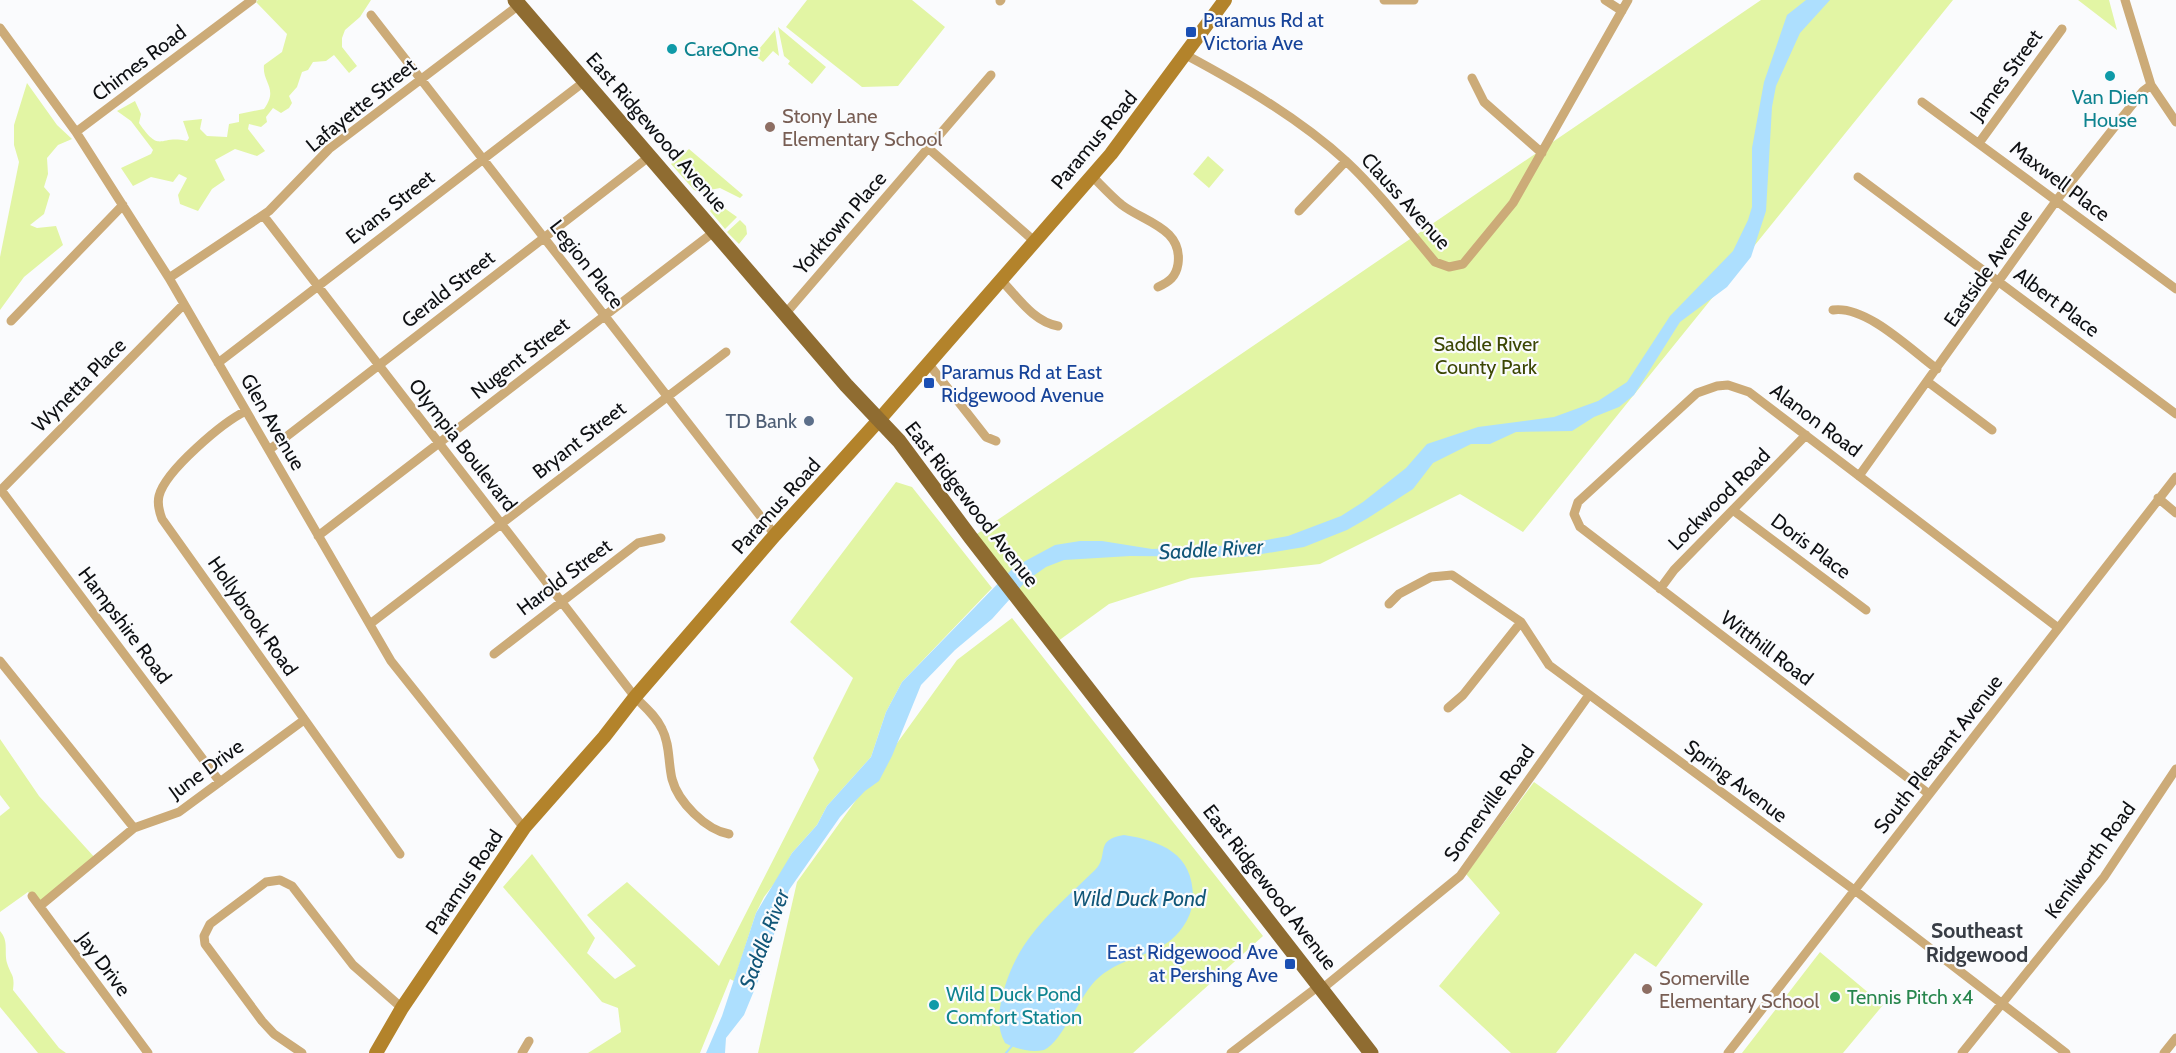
<svg xmlns="http://www.w3.org/2000/svg" width="2176" height="1053" font-family="Cabin,sans-serif">
	<style>
		.green { fill: #e2f5a4 }
		.water { fill: #addffe }
		.lines { fill: none; stroke-linecap: round; stroke-linejoin: round }
		.stream { stroke: #addffe; stroke-width: 2 }
		.minor { stroke: #ccab78; stroke-width: 9 }
		.secondary { stroke: #b3832b; stroke-width: 14 }
		.primary { stroke: #8f6c31; stroke-width: 15 }
		.transit-dot { fill: #1a4fb4; stroke: #fafbfd; stroke-width: 2 }
		.culture-dot { fill: #0f9aa8; stroke: #fafbfd; stroke-width: 2 }
		.education-dot { fill: #8d6e63; stroke: #fafbfd; stroke-width: 2 }
		.service-dot { fill: #5c6f8a; stroke: #fafbfd; stroke-width: 2 }
		.leisure-dot { fill: #2e9e5b; stroke: #fafbfd; stroke-width: 2 }
		.labels { text-anchor: middle; dominant-baseline: central; stroke-width: 4.5; stroke-linejoin: round; paint-order: stroke }
		.transit-label { font-size: 20px; fill: #164399; stroke: #fafbfd; text-anchor: start }
		.culture-label { font-size: 20px; fill: #0d838f; stroke: #fafbfd; text-anchor: start }
		.street-label { font-size: 20px; fill: #0e1013; stroke: #fafbfd }
		.education-label { font-size: 20px; fill: #785e54; stroke: #fafbfd; text-anchor: start }
		.park-label { font-size: 20px; fill: #3b4603; stroke: #fafbfd }
		.service-label { font-size: 20px; fill: #4e5e75; stroke: #fafbfd; text-anchor: end }
		.leisure-label { font-size: 20px; fill: #27864d; stroke: #fafbfd; text-anchor: start }
		.water-label { font-size: 21px; font-style: italic; fill: #115678; stroke: #fafbfd }
		.neighbourhood-label { font-size: 21px; font-weight: bold; fill: #383d45; stroke: #fafbfd }
	</style>
	<rect width="100%" height="100%" fill="#fafbfd"/>
	<path class="green" d="M258 0H371L360 17 345 30 342 38V47L357 66 349 73 334 55 326 61 313 62 308 70 302 72 297 87 289 96 292 103 289 108 281 113 273 108 266 117 267 122 261 127 249 124 248 129 265 151 257 156 235 149 215 160 225 180 212 189 198 211 180 204 178 195 187 178 179 174 173 182 151 177 133 186 121 168 151 154 153 150 131 121 117 111 135 101 141 114 139 123C161 155 159 134 187 141L189 138 183 121 202 119 200 129 207 136 227 137 229 124 239 122V114L264 109C279 88 262 83 264 65L282 52 287 34 256 2Z
		M807 0H912L945 27 898 86 862 87 786 27Z
		M1761 0H1953L1523 532 1460 494 1320 564 1191 578 1109 604 1054 644 971 538Z
		M2078 0H2109L2117 30Z
		M778 27 826 67 812 84 788 64 790 61 784 56Z
		M775 30 779 56 773 51 763 62 754 55Z
		M27 83 57 125 72 139 58 145 47 158 48 174 44 187 50 194 44 214 30 225 37 228 56 226 63 245 24 277 0 310V257L19 162 14 145V125Z
		M689 149 743 195 740 198 720 188 700 192 694 190 671 164Z
		M1208 156 1224 170 1209 188 1193 174Z
		M720 205 737 217 725 229 710 211 713 207Z
		M740 220 746 226 747 234 739 244 727 232Z
		M896 482 912 487 992 588 902 682 886 712 871 757 827 806 817 825 792 853 780 876 764 897 756 913 734 981 730 979 700 1053H588L621 1032 618 1008 602 1002 503 887 532 854 595 938 587 953 615 979 636 966 587 915 627 882 719 966 819 770 813 758 853 678 790 622Z
		M1012 618 1263 936 1133 1053H758L797 882 957 660Z
		M0 739 39 796 96 859 40 906 28 892 0 912V816L10 808 0 795Z
		M1534 782 1703 904 1656 967 1635 953 1556 1053H1511L1439 986 1500 913 1466 874Z
		M0 931C9 941 4 951 7 963 11 976 15 974 13 990L59 1048 66 1053H38L0 1007Z
		M1820 952 1883 1005 1843 1053H1742Z"/>
	<path class="water" d="M1806 0H1830L1800 33 1776 86 1772 107 1766 211 1751 257 1727 287 1680 322 1634 395 1619 407 1594 417 1572 431 1516 432 1490 444H1471L1433 463 1413 489 1368 518 1347 530 1304 547 1244 557 1130 556 1064 560 1046 567 1026 581 992 619 955 650 921 685 892 756 879 781 865 791 840 817 789 890 758 981 744 1015 726 1038 725 1053H706L722 1016 756 913 792 853 817 825 827 806 871 757 886 712 902 682 1014 567 1055 545 1080 541H1102L1152 549 1239 545 1288 536 1341 516 1363 502 1406 468 1427 444 1478 427 1554 417 1598 401 1627 382 1670 316 1733 251 1748 220 1752 207V148L1764 82 1787 15Z
		M1124 835C1162 841 1193 854 1193 897 1193 914 1183 930 1171 940 1149 957 1118 958 1095 981 1080 996 1061 1043 1044 1050 1031 1053 1016 1049 1005 1043 997 1028 998 1014 1002 998 1015 939 1054 910 1095 870 1110 855 1093 840 1124 835Z"/>
	<g class="lines">
		<path class="stream" d="M1006 1053 1012 1046"/>
		<path class="minor" d="M1384 0H1414
			M1605 0 1622 11
			M2125 0 2151 85 2176 122
			M1000 1 1001 0
			M371 15 775 535
			M0 28 76 132 169 278 391 661 524 828
			M1186 55C1242 85 1300 119 1347 162 1379 192 1407 229 1435 262L1449 267 1463 264 1513 203 1628 0
			M1472 78 1484 102 1542 153
			M1922 102 2176 289
			M76 132 252 0
			M1979 143 2062 29
			M928 148 1033 240
			M1092 176C1102 186 1111 196 1122 205 1144 222 1183 228 1178 264 1176 277 1169 282 1158 287
			M1858 177 2176 414
			M1299 211 1346 161
			M263 215 635 697C645 707 656 716 662 729 670 744 668 762 672 779 678 802 706 830 729 834
			M169 278 269 211 329 149 519 5
			M1000 279C1017 296 1033 322 1058 326
			M1833 310C1866 305 1911 350 1937 369
			M786 313 991 75
			M11 321 123 205
			M218 363 585 81
			M928 363 986 437 996 441
			M1928 382 1992 430
			M246 411C223 422 165 471 159 496 157 504 159 511 162 519L400 854
			M269 450 650 156
			M1859 476 2056 201 2143 91 2151 85
			M1 490 220 782
			M0 491 184 304
			M2158 498 2176 513
			M1734 511 1866 610
			M318 536 715 231
			M1660 589 1674 570 1806 435
			M1389 604 1399 594 1431 577 1452 575 1521 622 1549 665 1861 895 2066 1053
			M370 624 726 352
			M494 654 638 543 661 538
			M0 661 134 828
			M1448 708 1463 695 1521 622
			M1929 794 1580 527 1574 514 1578 502 1697 393 1717 386 1728 385 1749 392 2057 627
			M32 896 148 1053
			M40 906 134 828 179 812 304 720
			M1323 988 1460 876 1589 695
			M302 1053 274 1034 262 1021 205 944 204 936 210 924 266 882 280 880 292 886 353 965 402 1008
			M522 1053 529 1041
			M1231 1053 1320 985
			M1728 1053 2176 477
			M1962 1053 2104 877 2176 769
			M2164 1053 2176 1038"/>
		<path class="secondary" d="M376 1053 402 1008 524 828 604 737 635 697 775 535 879 420 1111 154 1225 0"/>
		<path class="primary" d="M515 0 846 385 899 441 971 538 1371 1053"/>
	</g>
	<g class="transit-dot">
		<rect x="1185" y="26" width="12" height="12" rx="3"/>
		<rect x="923" y="377" width="12" height="12" rx="3"/>
		<rect x="1284" y="958" width="12" height="12" rx="3"/>
	</g>
	<g class="culture-dot">
		<circle cx="672" cy="49" r="6"/>
		<circle cx="2110" cy="76" r="6"/>
		<circle cx="934" cy="1005" r="6"/>
	</g>
	<g class="education-dot">
		<circle cx="770" cy="127" r="6"/>
		<circle cx="1647" cy="989" r="6"/>
	</g>
	<circle class="service-dot" cx="809" cy="421" r="6"/>
	<circle class="leisure-dot" cx="1835" cy="997" r="6"/>
	<g class="labels">
		<g class="transit-label">
			<text x="1203" y="20">Paramus Rd at<tspan x="1203" dy="23">Victoria Ave</tspan></text>
			<text x="941" y="372">Paramus Rd at East<tspan x="941" dy="23">Ridgewood Avenue</tspan></text>
			<text x="1278" y="952" text-anchor="end">East Ridgewood Ave<tspan x="1278" dy="23">at Pershing Ave</tspan></text>
		</g>
		<g class="culture-label">
			<text x="684" y="49">CareOne</text>
			<text x="2110" y="97" text-anchor="middle">Van Dien<tspan x="2110" dy="23">House</tspan></text>
			<text x="946" y="994">Wild Duck Pond<tspan x="946" dy="23">Comfort Station</tspan></text>
		</g>
		<g class="street-label">
			<text transform="translate(139 63) rotate(-37)">Chimes Road</text>
			<text transform="translate(2006 75) rotate(-54)">James Street</text>
			<text transform="translate(361 105) rotate(-39)">Lafayette Street</text>
			<text transform="translate(657 132) rotate(49)">East Ridgewood Avenue</text>
			<text transform="translate(1094 140) rotate(-50)">Paramus Road</text>
			<text transform="translate(2060 181) rotate(37)">Maxwell Place</text>
			<text transform="translate(1406 201) rotate(48)">Clauss Avenue</text>
			<text transform="translate(390 207) rotate(-38)">Evans Street</text>
			<text transform="translate(840 223) rotate(-49)">Yorktown Place</text>
			<text transform="translate(587 264) rotate(52)">Legion Place</text>
			<text transform="translate(1988 268) rotate(-55)">Eastside Avenue</text>
			<text transform="translate(448 289) rotate(-38)">Gerald Street</text>
			<text transform="translate(2057 302) rotate(37)">Albert Place</text>
			<text transform="translate(520 358) rotate(-38)">Nugent Street</text>
			<text transform="translate(79 385) rotate(-45)">Wynetta Place</text>
			<text transform="translate(1816 420) rotate(37)">Alanon Road</text>
			<text transform="translate(273 422) rotate(60)">Glen Avenue</text>
			<text transform="translate(579 440) rotate(-38)">Bryant Street</text>
			<text transform="translate(463 445) rotate(52)">Olympia Boulevard</text>
			<text transform="translate(1719 499) rotate(-45)">Lockwood Road</text>
			<text transform="translate(972 504) rotate(52)">East Ridgewood Avenue</text>
			<text transform="translate(776 506) rotate(-48)">Paramus Road</text>
			<text transform="translate(1811 546) rotate(37)">Doris Place</text>
			<text transform="translate(564 577) rotate(-37)">Harold Street</text>
			<text transform="translate(253 616) rotate(55)">Hollybrook Road</text>
			<text transform="translate(125 625) rotate(53)">Hampshire Road</text>
			<text transform="translate(1767 648) rotate(37)">Witthill Road</text>
			<text transform="translate(1938 754) rotate(-52)">South Pleasant Avenue</text>
			<text transform="translate(206 769) rotate(-36)">June Drive</text>
			<text transform="translate(1736 781) rotate(37)">Spring Avenue</text>
			<text transform="translate(1489 803) rotate(-54)">Somerville Road</text>
			<text transform="translate(2090 860) rotate(-54)">Kenilworth Road</text>
			<text transform="translate(464 882) rotate(-56)">Paramus Road</text>
			<text transform="translate(1270 887) rotate(52)">East Ridgewood Avenue</text>
			<text transform="translate(104 964) rotate(53)">Jay Drive</text>
		</g>
		<g class="education-label">
			<text x="782" y="116">Stony Lane<tspan x="782" dy="23">Elementary School</tspan></text>
			<text x="1659" y="978">Somerville<tspan x="1659" dy="23">Elementary School</tspan></text>
		</g>
		<g class="park-label">
			<text x="1486" y="344">Saddle River<tspan x="1486" dy="23">County Park</tspan></text>
		</g>
		<g class="service-label">
			<text x="797" y="421">TD Bank</text>
		</g>
		<g class="leisure-label">
			<text x="1847" y="997">Tennis Pitch x4</text>
		</g>
		<g class="water-label">
			<text transform="translate(1211 549) rotate(-3)">Saddle River</text>
			<text x="1139" y="898">Wild Duck Pond</text>
			<text transform="translate(764 939) rotate(-69)">Saddle River</text>
		</g>
		<g class="neighbourhood-label">
			<text x="1977" y="930">Southeast<tspan x="1977" dy="24">Ridgewood</tspan></text>
		</g>
	</g>
</svg>
